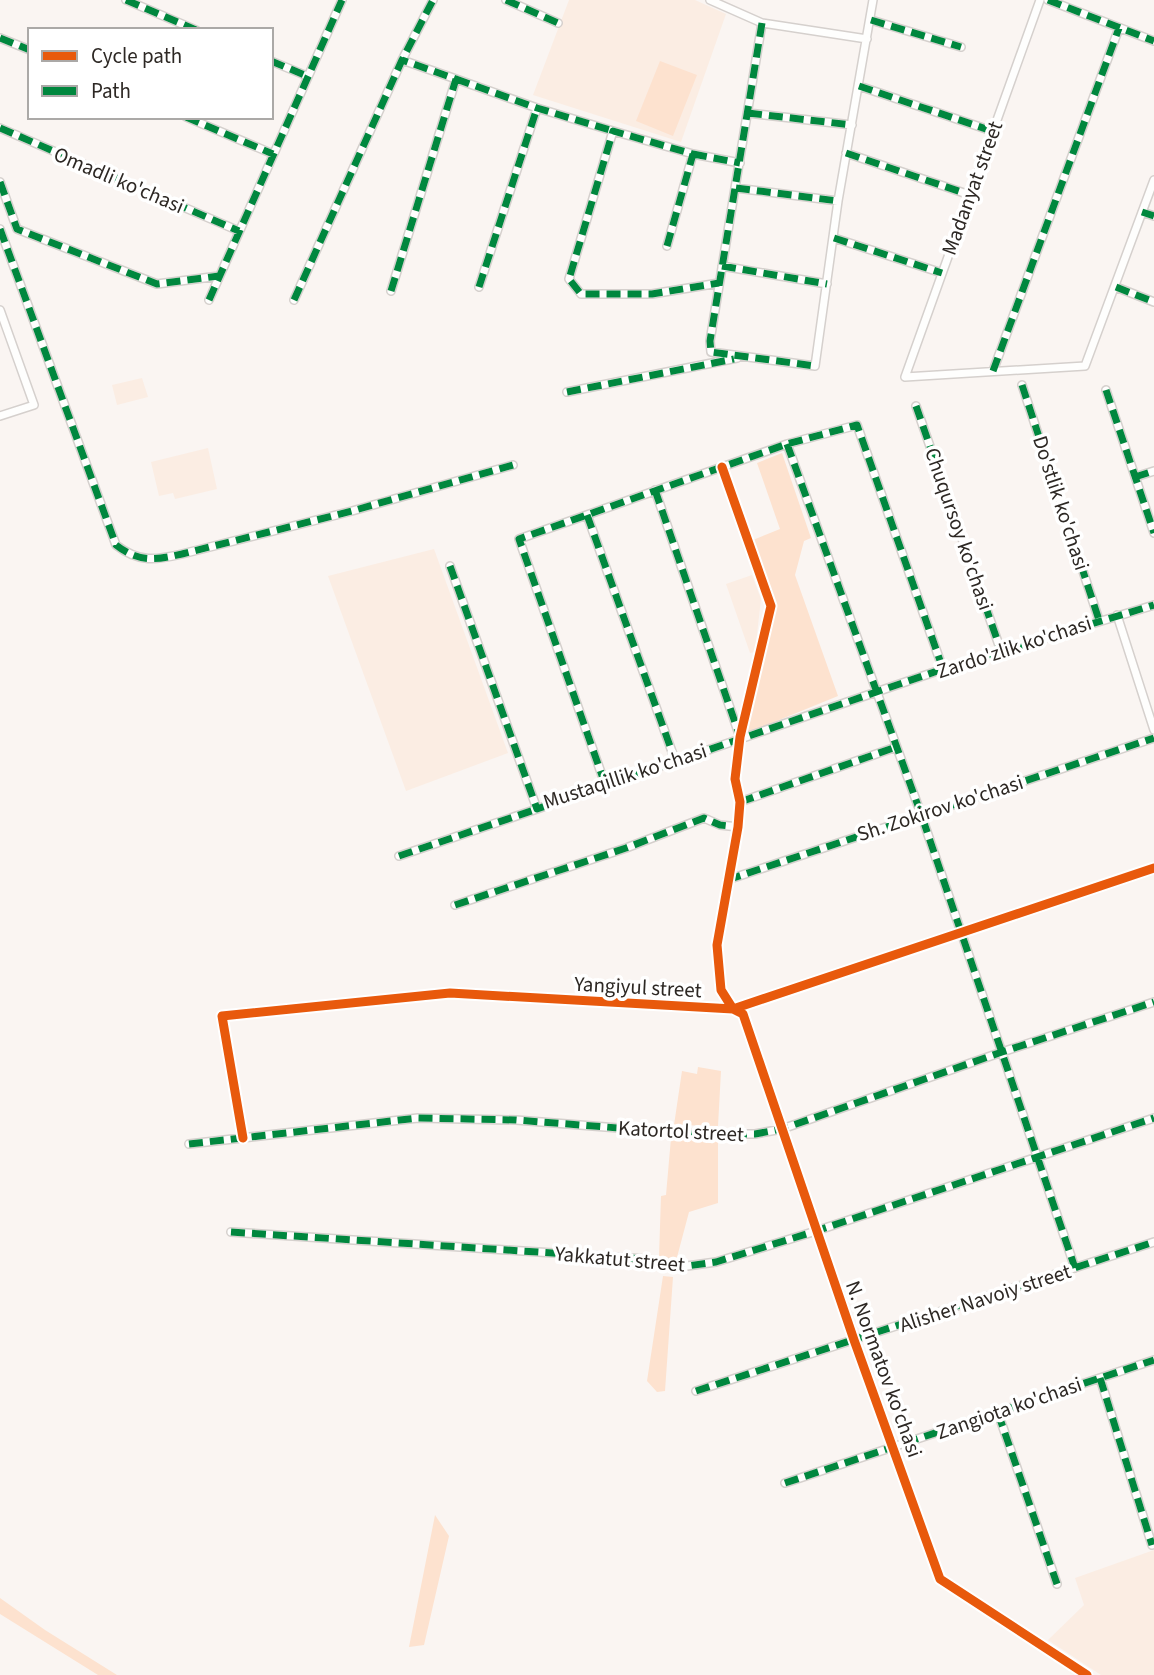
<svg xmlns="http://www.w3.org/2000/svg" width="1154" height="1675" font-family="'Source Sans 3',sans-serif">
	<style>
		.built { fill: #fbede3 }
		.green { fill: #fde2cf }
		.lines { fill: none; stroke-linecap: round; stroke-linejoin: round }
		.minor-casing { stroke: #d5d0cd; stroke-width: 10 }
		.minor { stroke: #fefefd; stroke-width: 7 }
		.quiet { stroke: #00873e; stroke-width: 7; stroke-dasharray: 14 7; stroke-linecap: butt }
		.cycleway-casing { stroke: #fff; stroke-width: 13 }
		.cycleway { stroke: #e8590c; stroke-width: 9 }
		.labels { text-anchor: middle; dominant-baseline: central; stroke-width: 7; stroke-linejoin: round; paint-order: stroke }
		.street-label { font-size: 21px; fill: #2d2824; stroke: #fff }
	</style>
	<rect width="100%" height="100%" fill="#faf5f2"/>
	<path class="built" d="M569 0H695L726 14 681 142 533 95Z
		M142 378 148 397 117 405 112 385Z
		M208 448 217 489 175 499 173 493 159 496 151 462Z
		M434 549 508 753 406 791 328 576Z
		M752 575 761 599 755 652 750 653 726 584Z
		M1154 1550V1675H1101L1048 1640 1084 1605 1075 1578Z"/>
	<path class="green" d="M660 61 697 75 673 136 636 121Z
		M782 453 811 538 804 541 795 575 838 696 745 734 775 605 753 540 780 529 757 463Z
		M698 1067 721 1071 718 1126 674 1125 682 1071 697 1074Z
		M671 1138 718 1142V1203L689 1212 676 1261 659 1257 661 1196 666 1195Z
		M663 1276 673 1277 665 1391 657 1392 647 1381Z
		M435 1515 449 1536 424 1645 409 1647Z
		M0 1598 45 1630 117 1675H98L0 1614Z"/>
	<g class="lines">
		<defs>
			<path id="minor" d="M126 0 196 30
				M506 0 558 23
				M710 0 762 23 867 39
				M1040 0 905 377 1085 366 1154 180
				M1048 0 1154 41
				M871 20 961 47
				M762 23 710 341 711 352 815 366 838 201 873 0
				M0 38 30 50
				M271 61 307 76
				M456 79 537 108 613 131
				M859 86 992 131
				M748 113 852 125
				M186 117 273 154
				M0 128 239 231
				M846 153 970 195
				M693 154 740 163
				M0 182 17 229 157 284 219 276
				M736 188 838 201
				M1142 212 1154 216
				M0 229 116 545C139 563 156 560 182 554L352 511 513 465
				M834 238 942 273
				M667 246 693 154 613 131 569 279 581 294H652L719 283
				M722 266 827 284
				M479 287 537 108
				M1116 287 1154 302
				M391 291 456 79 402 60
				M209 300 342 0
				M294 300 402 60 433 0
				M0 310 34 405 0 416
				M993 371 1119 28
				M1022 385 1099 620
				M1106 390 1154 533
				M567 392 737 358
				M916 406 1001 651
				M787 444 921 814 1075 1268
				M722 467 771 606 740 737 735 779 740 802 738 827 717 945 721 990 733 1009 743 1014 854 1340 940 1579 1087 1675
				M1135 477 1154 471
				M655 490 740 737
				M587 515 675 760
				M450 566 537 809 943 669 1154 605
				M1117 615 1154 730
				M605 784 519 539 787 444 857 425 943 669
				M740 802 896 747
				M399 856 537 809
				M727 880 1154 738
				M455 905 626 848 704 818 720 825 738 827
				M243 1138 222 1016 450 993 733 1009 1154 868
				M189 1144 418 1118 516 1120 695 1134H755L782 1129 1002 1052 1154 1002
				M231 1232 645 1259 687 1266 716 1262 816 1231 1154 1118
				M1100 1378 1152 1545
				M696 1391 1154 1242
				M998 1413 1057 1584
				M785 1483 1154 1360"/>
		</defs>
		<use href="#minor" class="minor-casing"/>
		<use href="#minor" class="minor"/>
		<path class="quiet" d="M126 0 196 30
			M506 0 558 23
			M1048 0 1154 41
			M871 20 961 47
			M762 23 710 341 711 352 815 366
			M0 38 30 50
			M271 61 307 76
			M456 79 537 108 613 131
			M859 86 992 131
			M748 113 852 125
			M186 117 273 154
			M0 128 239 231
			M846 153 970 195
			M693 154 740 163
			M0 182 17 229 157 284 219 276
			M736 188 838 201
			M1142 212 1154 216
			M0 229 116 545C139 563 156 560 182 554L352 511 513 465
			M834 238 942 273
			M667 246 693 154 613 131 569 279 581 294H652L719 283
			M722 266 827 284
			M479 287 537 108
			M1116 287 1154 302
			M391 291 456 79 402 60
			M209 300 342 0
			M294 300 402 60 433 0
			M993 371 1119 28
			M1022 385 1099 620
			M1106 390 1154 533
			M567 392 734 359
			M916 406 1001 651
			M787 444 921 814 1075 1268
			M1135 477 1154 471
			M655 490 739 734
			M587 515 675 760
			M450 566 537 809 943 669 1154 605
			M605 784 519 539 787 444 857 425 943 669
			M740 802 896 747
			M399 856 537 809
			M727 880 1154 738
			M455 905 626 848 704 818 720 825 738 827
			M189 1144 418 1118 516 1120 695 1134H755L782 1129 1002 1052 1154 1002
			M231 1232 645 1259 687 1266 716 1262 816 1231 1154 1118
			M1100 1378 1152 1545
			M696 1391 1154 1242
			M998 1413 1057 1584
			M785 1483 1154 1360"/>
		<defs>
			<path id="cycleway" d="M722 467 771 606 740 737 735 779 740 802 738 827 717 945 721 990 733 1009 743 1014 854 1340 940 1579 1087 1675
				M243 1138 222 1016 450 993 733 1009 1154 868"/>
		</defs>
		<use href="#cycleway" class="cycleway-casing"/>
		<use href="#cycleway" class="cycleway"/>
	</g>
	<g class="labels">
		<g class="street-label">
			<text transform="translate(119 180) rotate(23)">Omadli ko'chasi</text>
			<text transform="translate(972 188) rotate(-70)">Madanyat street</text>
			<text transform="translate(1061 503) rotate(72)">Do'stlik ko'chasi</text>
			<text transform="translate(959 529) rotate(71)">Chuqursoy ko'chasi</text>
			<text transform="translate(1014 647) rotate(-18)">Zardo'zlik ko'chasi</text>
			<text transform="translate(625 776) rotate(-18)">Mustaqillik ko'chasi</text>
			<text transform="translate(940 808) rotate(-18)">Sh. Zokirov ko'chasi</text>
			<text transform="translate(638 987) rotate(3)">Yangiyul street</text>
			<text transform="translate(681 1131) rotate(3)">Katortol street</text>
			<text transform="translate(620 1259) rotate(5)">Yakkatut street</text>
			<text transform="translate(985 1298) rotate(-18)">Alisher Navoiy street</text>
			<text transform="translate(884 1369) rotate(70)">N. Normatov ko'chasi</text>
			<text transform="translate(1009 1408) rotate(-19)">Zangiota ko'chasi</text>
		</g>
	</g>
	<rect x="28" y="28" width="245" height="91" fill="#ffffff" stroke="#aba9a7" stroke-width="2"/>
	<rect x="42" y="51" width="35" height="10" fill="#e8590c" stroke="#aba9a7" stroke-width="2"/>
	<text x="91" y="63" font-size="21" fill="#2d2824">Cycle path</text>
	<rect x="42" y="86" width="35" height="10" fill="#00873e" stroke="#aba9a7" stroke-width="2"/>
	<text x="91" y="98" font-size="21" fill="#2d2824">Path</text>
</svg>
